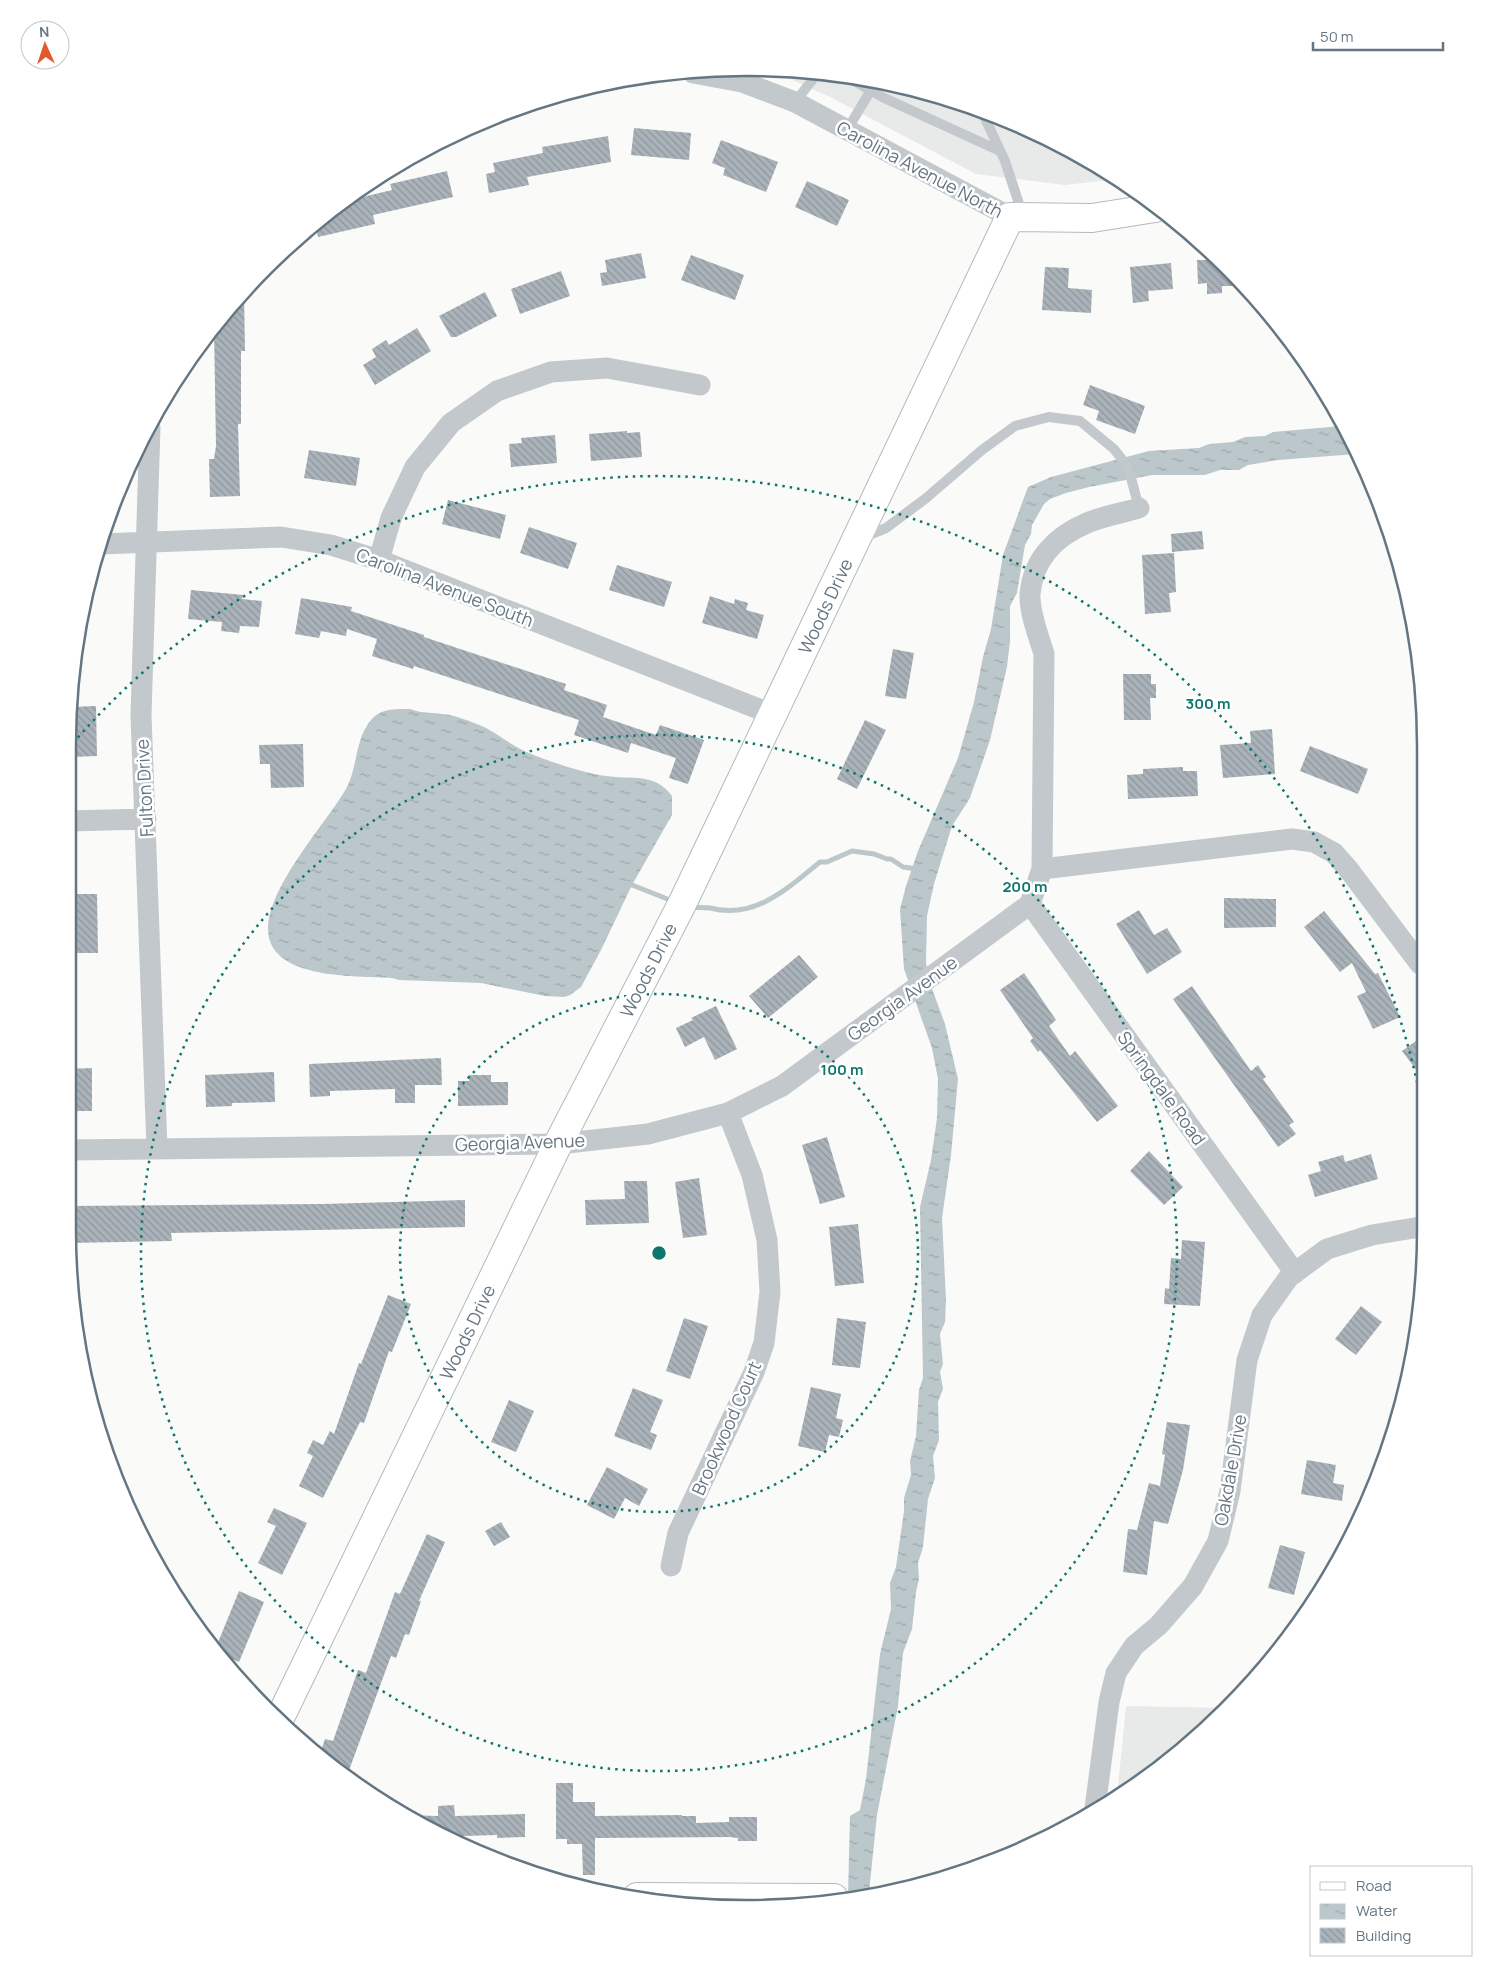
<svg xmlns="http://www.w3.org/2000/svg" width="1493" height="1976" font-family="Manrope,sans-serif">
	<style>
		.built { fill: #e8e9e9 }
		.water { fill: url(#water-ripples) }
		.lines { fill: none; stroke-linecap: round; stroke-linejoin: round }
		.stream { stroke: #bbc7cb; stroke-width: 5 }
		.building { fill: url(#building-back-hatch) }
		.secondary-casing { stroke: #b3babf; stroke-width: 30 }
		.lane { stroke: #c3c8cc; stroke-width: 10 }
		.street { stroke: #c3c8cc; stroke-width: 21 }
		.secondary { stroke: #fff; stroke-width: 28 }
		.ring { fill: none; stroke: #0f766e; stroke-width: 2.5; stroke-dasharray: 2.5 5 }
		.labels { text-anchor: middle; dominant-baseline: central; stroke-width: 5; stroke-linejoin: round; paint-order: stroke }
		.street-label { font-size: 18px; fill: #657683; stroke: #fff }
		.rim { fill: none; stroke: #657683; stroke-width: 2.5 }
		.centre { fill: #0f766e; stroke: #fff; stroke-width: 2.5 }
		.ring-label { font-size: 15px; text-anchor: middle; font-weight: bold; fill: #0f766e; stroke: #fff; stroke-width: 5; stroke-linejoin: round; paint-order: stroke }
	</style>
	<defs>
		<pattern id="water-ripples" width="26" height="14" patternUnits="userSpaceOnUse" patternTransform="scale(1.25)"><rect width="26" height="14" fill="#bbc7cb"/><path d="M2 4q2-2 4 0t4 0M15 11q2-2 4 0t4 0" fill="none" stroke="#9ca6aa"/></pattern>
		<pattern id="building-back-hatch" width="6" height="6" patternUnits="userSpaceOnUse" patternTransform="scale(1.25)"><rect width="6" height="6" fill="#aab3b9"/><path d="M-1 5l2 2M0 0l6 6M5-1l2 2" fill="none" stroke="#8e969c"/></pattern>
	</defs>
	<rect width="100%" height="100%" fill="#fafaf8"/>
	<path class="built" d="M770 70 879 80 1006 119 1119 179 1065 185 976 174 830 97Z
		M1126 1706 1228 1708 1124 1794 1117 1797Z"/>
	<path class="water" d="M1341 426 1356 454 1278 460 1248 465 1239 470H1220L1205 475H1152L1089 487 1066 493 1050 499 1044 504 1032 525 1031 534 1025 545 1017 593 1010 606V641L1007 667 990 740 970 798 952 826 934 884 927 916 926 963 931 986 945 1024 958 1079 951 1155 942 1218 946 1300 945 1322 940 1334 943 1364 940 1372 943 1389 938 1402 939 1440 933 1456 935 1478 928 1499 923 1547 918 1563 919 1579 916 1592 912 1629 903 1653 898 1706 877 1815 869 1892 848 1896 850 1816 860 1810 866 1779 880 1654 891 1609 890 1583 896 1567 904 1511V1498L911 1475 910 1461 916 1436 919 1390 923 1378 920 1207 931 1160 937 1118 938 1079 932 1048 904 969 900 909 906 886 918 851 958 758 974 702 983 657 991 629 1003 555 1028 487 1051 477 1149 451 1199 448 1209 444 1233 442 1245 437 1265 436 1273 432Z
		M410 709C421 714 440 712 454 716 467 720 482 725 493 732 503 738 512 745 522 750 544 760 583 773 606 776 632 780 654 772 672 796V815L632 885 601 950 581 987 570 995 564 997 545 996 481 983 399 980 392 978C360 976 290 979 272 946 250 904 327 824 347 787 358 765 355 739 371 720 381 708 395 709 410 709Z"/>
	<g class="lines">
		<path class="stream" d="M627 883 675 902
			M690 907C697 908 703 907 710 908 755 920 788 888 820 862H827L852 851 874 854 887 859H891L903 867 918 869"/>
	</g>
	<path class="building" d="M634 128 691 133 689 160 631 155Z
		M608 136 611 162 527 177 529 185 489 193 486 174 495 172 493 163 543 153 542 147Z
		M721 140 778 162 766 192 723 175 725 168 712 163Z
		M447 171 453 197 373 215 375 224 318 237 316 226 346 201 392 190 390 184Z
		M807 181 849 200 837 226 795 207Z
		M1208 251 1226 266 1242 286H1222V293L1207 294V283L1198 284 1197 260H1208Z
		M641 253 646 278 602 286 600 273 607 272 605 260Z
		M691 255 744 275 735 300 681 280Z
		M1171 263 1173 289 1148 291 1149 301 1133 303 1130 267Z
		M1045 267 1069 268 1068 288 1092 290 1091 313 1042 310Z
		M561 271 570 296 520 314 511 289Z
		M244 292 245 351H241V424H238L240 496 210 497 209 459H214L216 446 214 329H222V318Z
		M485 292 497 316 456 337H451L439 316Z
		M417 328 431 351 375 385 363 365 376 357 372 349 386 340 389 345Z
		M1090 385 1145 406 1135 434 1096 420 1099 411 1083 405Z
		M627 431V433L640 432 642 457 591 461 589 434Z
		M555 435 557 463 511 467 509 444 522 443 521 438Z
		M309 450 360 458 356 486 304 478Z
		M448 500 506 515 500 539 442 524Z
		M529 527 577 543 568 569 520 553Z
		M1202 531 1204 549 1172 552 1171 534Z
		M1174 553 1176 592 1169 593 1171 612 1145 614 1142 555Z
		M617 565 672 582 664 607 609 590Z
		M191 590 243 595 242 599 262 601 259 627 240 626 239 633 221 631 222 622 188 619Z
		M710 596 734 604 735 599 748 603 746 610 764 615 757 639 702 623Z
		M301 598 352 607 351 611 424 635V637L566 684 564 690 607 705 603 717 656 735 660 725 704 740 688 784 669 778 676 758 631 743 628 753 574 735 579 720 414 666 413 669 372 656 377 639 347 629 346 636 321 631 319 638 295 634Z
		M893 649 914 653 906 699 885 696Z
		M1123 674H1151V684H1156V698H1150L1151 720H1124Z
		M96 706 97 756 72 757 71 707Z
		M865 720 886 730 857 789 837 779Z
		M1272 729 1275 774 1223 778 1220 745 1251 743 1250 731Z
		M303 744 304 787 271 788 270 764H260L259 745Z
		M1310 746 1368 769 1358 794 1300 771Z
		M1183 767V771H1197L1198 796 1128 799 1127 775 1143 774V769Z
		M68 894H97L98 953H73V933H68Z
		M1224 898 1276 899V927L1224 928Z
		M1139 910 1154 935 1167 928 1182 952 1147 974 1116 924Z
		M1324 911 1375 974 1378 973 1400 1017 1373 1029 1357 996 1366 992 1352 963 1340 972 1304 927Z
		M799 955 818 977 768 1018 749 996Z
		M1024 973 1056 1020 1049 1026 1070 1056 1075 1051 1118 1106 1097 1122 1040 1050 1038 1052 1030 1041 1033 1038 1000 990Z
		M1192 986 1251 1071 1258 1065 1266 1077 1263 1079 1294 1122 1289 1125 1296 1134 1278 1147 1173 999Z
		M716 1006 737 1049 715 1060 704 1037 685 1047 676 1028 693 1020 691 1018Z
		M1420 1038V1075L1402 1051Z
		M441 1058 442 1085H415V1103H395V1089L330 1091V1096L310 1097 309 1064Z
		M92 1068V1111H69L68 1069Z
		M274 1072 275 1102 232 1103V1106L206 1107 205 1075Z
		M469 1075H491V1082H508V1105L458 1106V1081H469Z
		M827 1137 845 1197 820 1204 802 1145Z
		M1149 1151 1183 1187 1164 1205 1130 1171Z
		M1371 1154 1378 1179 1315 1197 1308 1175 1321 1171 1318 1162 1343 1155 1345 1162Z
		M699 1178 707 1235 683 1238 675 1182Z
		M624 1181H647L649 1223 586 1225 585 1200 625 1199Z
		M465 1200V1227L171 1233 172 1241 69 1243 68 1230V1206L323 1204Z
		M858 1224 864 1283 835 1286 829 1227Z
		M1182 1240 1205 1242 1200 1306 1164 1304 1165 1288 1169 1289 1171 1258 1181 1259Z
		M388 1295 411 1304 392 1352 389 1351 364 1423 360 1422 323 1498 299 1486 313 1456 307 1453 313 1440 323 1445 330 1431 334 1434 359 1363 361 1364Z
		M1361 1306 1382 1322 1356 1355 1335 1339Z
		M684 1318 708 1326 690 1379 666 1371Z
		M837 1318 866 1322 860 1368 832 1365Z
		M811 1387 841 1394 836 1418 843 1420 839 1437 829 1435 825 1452 798 1446Z
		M633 1388 663 1400 650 1432 657 1435 651 1450 614 1436Z
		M509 1400 534 1411 516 1452 491 1442Z
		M1167 1422 1190 1425 1183 1470 1168 1524 1154 1521 1147 1575 1123 1572 1128 1529 1137 1530 1149 1483 1160 1486 1165 1455 1162 1454Z
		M1307 1460 1336 1465 1333 1483 1344 1485 1342 1501 1301 1494Z
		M607 1467 648 1489 639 1506 625 1498 614 1519 587 1505Z
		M274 1508 307 1523 282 1575 258 1563 276 1526 267 1522Z
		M501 1522 510 1537 494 1546 485 1531Z
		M427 1534 445 1542 419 1601H421L409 1635 405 1634 396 1658 391 1656 348 1773 340 1770 320 1754 325 1739 333 1741 358 1670 366 1673 395 1592 400 1594Z
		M1280 1545 1305 1552 1294 1595 1268 1588Z
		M239 1591 264 1602 239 1662 225 1656 217 1645Z
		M556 1783H573V1802H595V1816L682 1815V1816H696V1823L729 1822V1817H757V1841H738V1838L730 1837 595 1838V1875H583L582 1844H567V1839H556Z
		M454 1805 455 1816 525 1814V1837L497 1838V1835L462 1836V1838L448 1839 405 1815 438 1816V1806Z"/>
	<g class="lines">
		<defs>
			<path id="secondary" d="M279 1720 558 1144 682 904 1010 217 1092 218 1155 208
				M637 1897 834 1898"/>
		</defs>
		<use href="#secondary" class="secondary-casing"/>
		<path class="lane" d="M849 78 882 97 1000 151
			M795 102 817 74
			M982 112 1005 161 1023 216
			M847 130 871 90
			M864 537 886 528 925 499 982 450 1015 426 1049 417 1080 421 1114 449 1121 458 1130 474 1139 508"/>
		<path class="street" d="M693 73 742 82 795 102 1010 217
			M150 427 141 715 157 1149
			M101 544 281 537 331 545 379 560 774 715
			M379 560 391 518 415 467 451 423 497 391 551 372 607 368 700 385
			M69 821 146 819
			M1042 869 1044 654C1039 637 1029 612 1030 594 1033 559 1056 536 1087 523 1103 516 1122 513 1139 508
			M1030 904 1295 1273
			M68 1150 558 1144 648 1134 728 1113 782 1086 1030 904 1042 869 1292 839 1314 842 1334 853 1349 870 1420 964
			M671 1566 678 1533 754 1372 764 1343 770 1292 767 1240 752 1175 728 1113
			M1095 1808 1109 1702 1116 1673 1134 1646 1159 1625 1193 1586 1218 1541 1230 1491 1247 1360 1262 1315 1289 1277 1327 1249 1372 1235 1420 1227"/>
		<use href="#secondary" class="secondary"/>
	</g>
	<g class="ring">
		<circle cx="659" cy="1253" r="259"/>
		<circle cx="659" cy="1253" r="518"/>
		<path d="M73 743A777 777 0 0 1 1419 1091"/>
	</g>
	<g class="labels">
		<g class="street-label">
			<text transform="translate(920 169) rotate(28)">Carolina Avenue North</text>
			<text transform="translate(445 587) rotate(21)">Carolina Avenue South</text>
			<text transform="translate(825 606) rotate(-65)">Woods Drive</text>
			<text transform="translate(144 788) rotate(-93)">Fulton Drive</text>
			<text transform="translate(648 970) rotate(-63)">Woods Drive</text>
			<text transform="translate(902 998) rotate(-36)">Georgia Avenue</text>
			<text transform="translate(1162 1088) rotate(54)">Springdale Road</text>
			<text transform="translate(520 1142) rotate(-2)">Georgia Avenue</text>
			<text transform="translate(467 1332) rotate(-64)">Woods Drive</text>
			<text transform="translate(726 1428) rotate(-66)">Brookwood Court</text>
			<text transform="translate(1230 1470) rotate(-80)">Oakdale Drive</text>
		</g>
	</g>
	<path d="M0 0H1493V1976H0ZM746 76H747A670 670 0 0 1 1417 746V1230A670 670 0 0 1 747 1900H746A670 670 0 0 1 76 1230V746A670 670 0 0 1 746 76Z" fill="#fff" fill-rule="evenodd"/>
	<path class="rim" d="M746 76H747A670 670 0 0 1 1417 746V1230A670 670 0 0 1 747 1900H746A670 670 0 0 1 76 1230V746A670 670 0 0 1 746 76Z"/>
	<circle cx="659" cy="1253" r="8" class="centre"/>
	<g class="ring-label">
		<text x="1208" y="709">300 m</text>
		<text x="1025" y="892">200 m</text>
		<text x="842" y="1075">100 m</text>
	</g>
	<rect x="1310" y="1866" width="162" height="90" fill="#ffffff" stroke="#c1c8cd"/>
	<rect x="1320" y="1882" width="25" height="8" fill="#ffffff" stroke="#c1c8cd"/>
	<text x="1356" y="1891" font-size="15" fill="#657683">Road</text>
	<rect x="1320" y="1904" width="25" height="15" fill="url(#water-ripples)" stroke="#c1c8cd"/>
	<text x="1356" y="1916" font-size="15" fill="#657683">Water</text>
	<rect x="1320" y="1928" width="25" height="15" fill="url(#building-back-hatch)" stroke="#c1c8cd"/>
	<text x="1356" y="1941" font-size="15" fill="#657683">Building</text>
	<g transform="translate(45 45) rotate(357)"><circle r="24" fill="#ffffff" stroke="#c1c8cd"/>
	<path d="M0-4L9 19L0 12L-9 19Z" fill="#e4572e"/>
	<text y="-8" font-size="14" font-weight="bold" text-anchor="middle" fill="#657683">N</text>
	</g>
	<path d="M1313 42v8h130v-8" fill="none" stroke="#657683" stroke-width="2.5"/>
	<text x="1320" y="42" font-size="15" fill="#657683" stroke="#ffffff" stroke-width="4" paint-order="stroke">50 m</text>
</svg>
